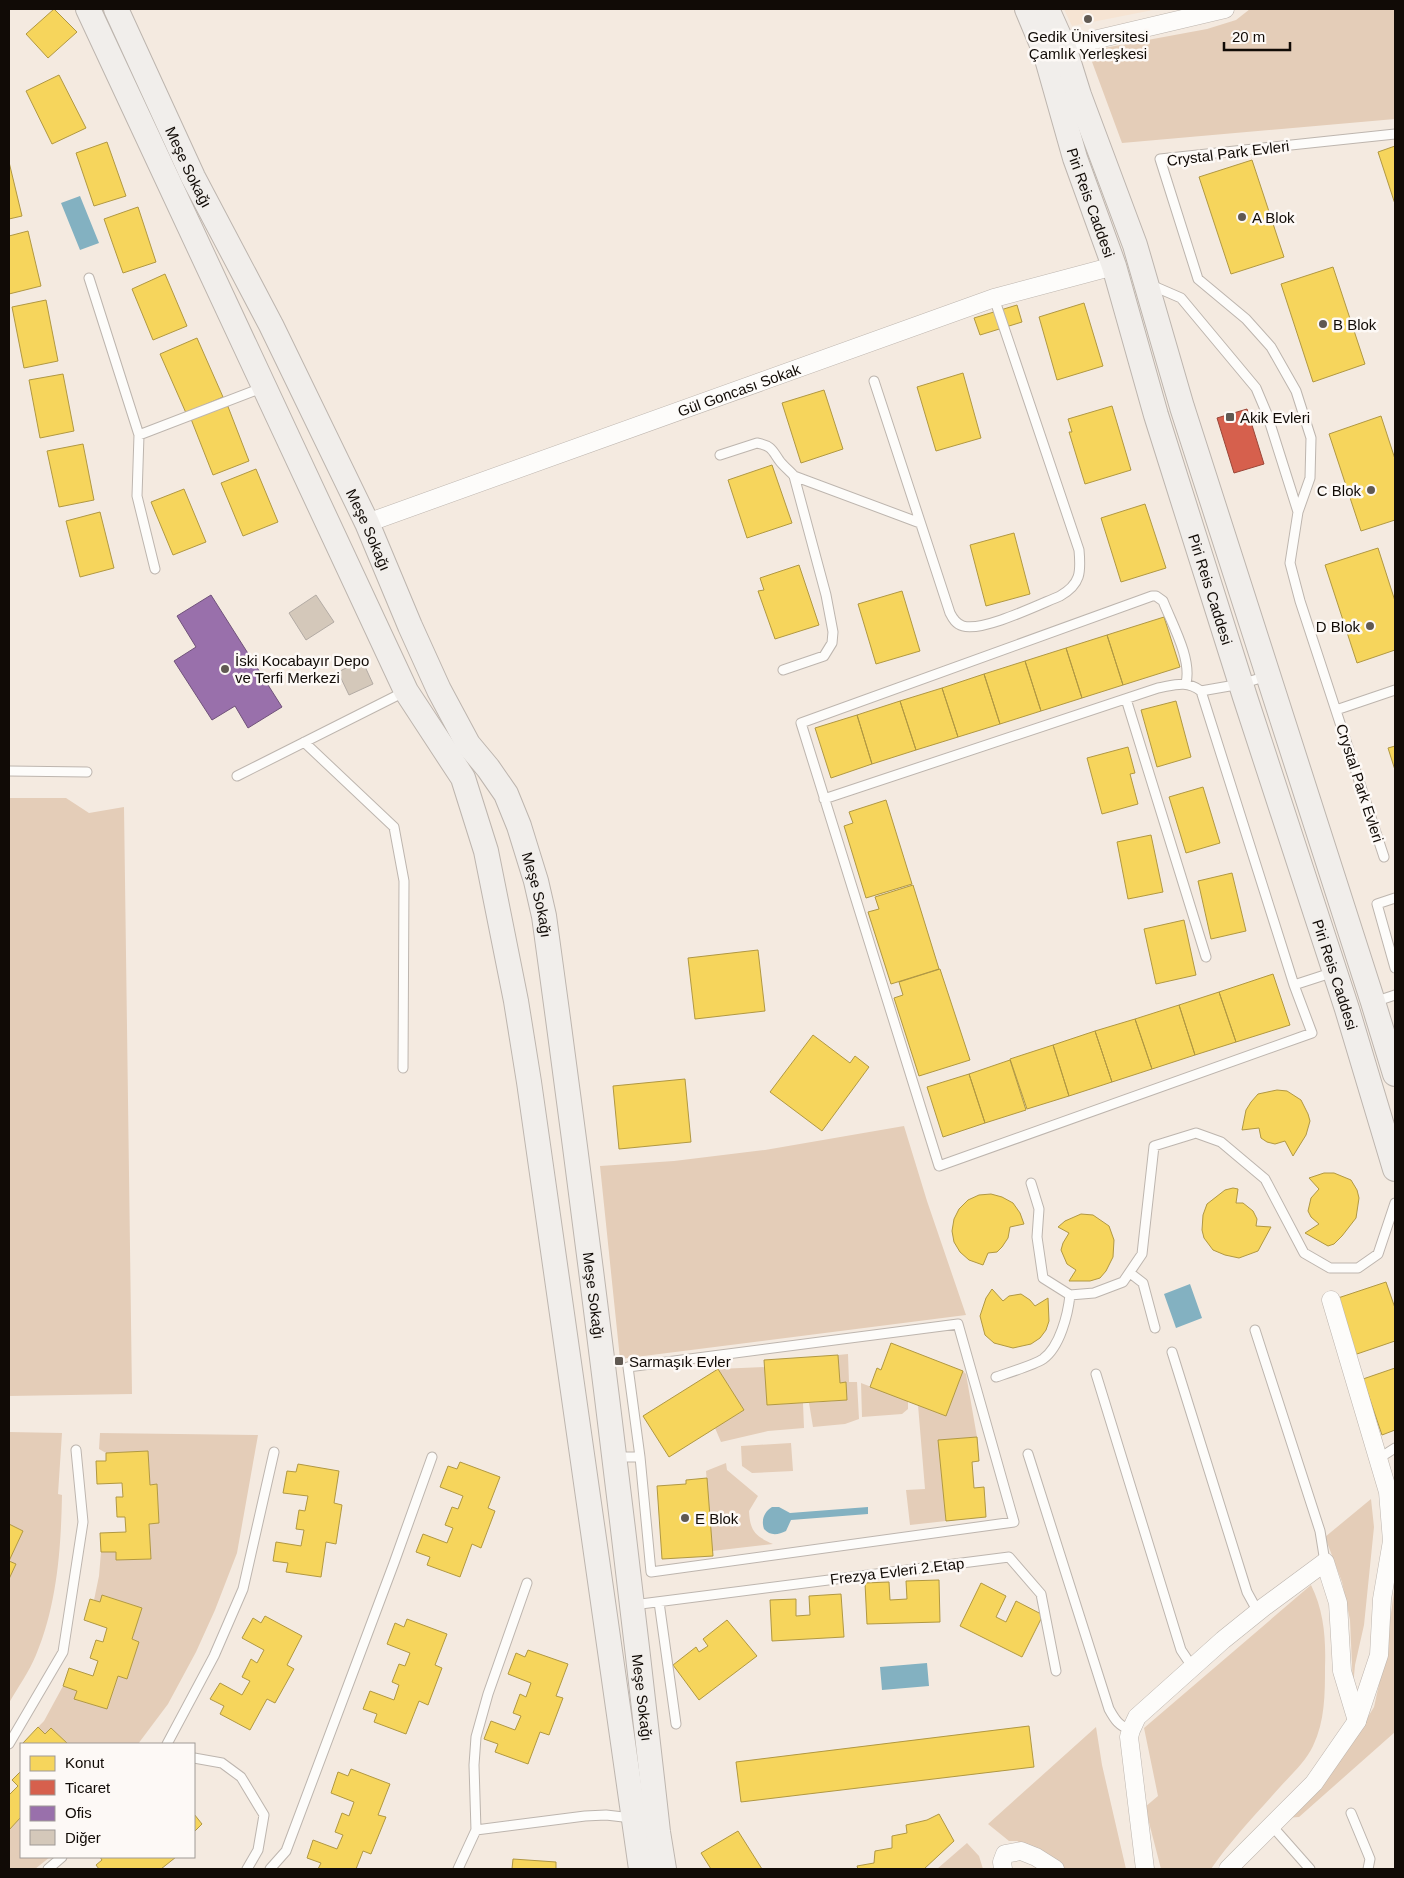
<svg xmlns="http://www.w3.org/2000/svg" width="1404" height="1878" font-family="Arial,sans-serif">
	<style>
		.built { fill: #f6e4d3 }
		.green { fill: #e4cdb8 }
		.water { fill: #83b1c1 }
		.homes { fill: #f6d55c; stroke: #b19842 }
		.shops { fill: #d6604d; stroke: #9b4638 }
		.offices { fill: #9970ab; stroke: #70527a }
		.building { fill: #d4c8ba; stroke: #b3aba4 }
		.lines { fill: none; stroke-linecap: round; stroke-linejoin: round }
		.lane-casing { stroke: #bdb5ae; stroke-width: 11 }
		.street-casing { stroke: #bdb5ae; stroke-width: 19 }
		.secondary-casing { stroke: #bdb5ae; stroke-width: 26 }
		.lane { stroke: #fdfcfa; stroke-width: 9 }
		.street { stroke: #fdfcfa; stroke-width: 18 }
		.secondary { stroke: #f1eeeb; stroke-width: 24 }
		.poi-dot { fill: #605952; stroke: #fdf9f6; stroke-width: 2 }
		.labels { text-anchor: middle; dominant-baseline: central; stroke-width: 5; stroke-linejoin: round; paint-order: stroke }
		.poi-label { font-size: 15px; fill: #110b06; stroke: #fdf9f6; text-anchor: start }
		.street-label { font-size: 15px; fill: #110b06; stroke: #fdf9f6 }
	</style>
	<rect width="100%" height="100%" fill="#f4eae0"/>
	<path class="built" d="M1064 9H1158L1072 26Z"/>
	<path class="green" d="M1250 9H1395V119L1122 143 1088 51 1207 29 1236 20Z
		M9 798H66L89 813 124 807 132 1394 9 1396Z
		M904 1126 927 1201 966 1315 620 1359 600 1166 674 1161 765 1150Z
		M848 1354 849 1382H857L859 1419 845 1424 813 1427 809 1403 847 1400 846 1383H840L838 1355Z
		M765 1367 767 1405 803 1403 804 1428 768 1431 721 1442 715 1428 744 1410 718 1369Z
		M963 1371 966 1374 977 1437 939 1440 946 1521 910 1525 906 1490 925 1489 918 1405 946 1416Z
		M861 1383 908 1401V1409L902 1414 862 1417Z
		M9 1432 62 1433 58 1494 62 1495C61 1549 57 1605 36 1655 29 1672 18 1687 9 1703V1579L16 1564 9 1561 23 1531 9 1524Z
		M100 1433 258 1435 237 1553 215 1610 196 1652 168 1704 138 1744H68L51 1728 45 1734 38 1727 44 1721 63 1686 77 1691 74 1699 107 1709 118 1676 127 1679 139 1642 132 1639 142 1608 103 1595 100 1602 94 1600 99 1576 101 1552H116V1560L151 1559 149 1524 159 1523 157 1484 150 1485 148 1451 106 1453 99 1449Z
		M791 1443 793 1471 752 1473 742 1466 741 1446Z
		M726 1463 727 1470 758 1496 749 1511C750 1531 755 1536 773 1544L712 1551 706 1471Z
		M1371 1499 1374 1527 1364 1625 1355 1665 1353 1687 1350 1620 1342 1582 1325 1537Z
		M1311 1585C1324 1611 1326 1639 1325 1667 1325 1694 1325 1721 1313 1746 1306 1761 1291 1775 1280 1787 1256 1814 1231 1840 1211 1869H1161L1145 1807 1158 1796 1144 1728Z
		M1395 1585V1732L1299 1817 1285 1818 1354 1740 1374 1707 1384 1662Z
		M1096 1727 1102 1765 1126 1869H1066L1017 1841H1009L988 1824Z
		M21 1817V1857H50L35 1869H9V1830Z
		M967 1843 979 1856 983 1869H937Z"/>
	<path class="water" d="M80 196 99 243 80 250 61 203Z
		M1190 1284 1202 1318 1176 1328 1164 1294Z
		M772 1507H779L790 1513 868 1507V1514L791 1520 786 1531C778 1535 770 1536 764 1529 761 1520 764 1512 772 1507Z
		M927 1663 929 1686 882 1690 880 1667Z"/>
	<path class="homes" d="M54 9 77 32 48 58 26 34Z
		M59 75 86 128 52 144 26 91Z
		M107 142 126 196 94 206 76 153Z
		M1395 146V204L1378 152Z
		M1252 160 1284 257 1231 274 1199 177Z
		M9 162 22 216 9 219Z
		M138 207 156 262 123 273 104 219Z
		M28 231 41 286 9 294V236Z
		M1333 267 1365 364 1313 382 1281 284Z
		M165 274 187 326 153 340 132 289Z
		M46 300 58 361 24 368 12 307Z
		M1084 303 1103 366 1057 380 1039 317Z
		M1017 305 1022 322 980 335 974 318Z
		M197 338 223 397 186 413 160 354Z
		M963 373 981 438 936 451 917 387Z
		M63 374 74 431 40 438 29 380Z
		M824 390 843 449 801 463 782 403Z
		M227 404 249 461 213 475 191 419Z
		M1112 406 1131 470 1085 484 1069 432H1072L1068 419Z
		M1381 416 1395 459V520L1361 531 1329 434Z
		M83 444 94 500 59 507 47 451Z
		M772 465 792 523 747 538 728 480Z
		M256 469 278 522 243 536 221 483Z
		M184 489 206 542 173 555 151 502Z
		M1145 504 1166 568 1121 582 1101 518Z
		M100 512 114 568 80 577 66 521Z
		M1014 533 1030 594 986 606 970 545Z
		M1378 548 1395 601V650L1357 663 1325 565Z
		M799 565 819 625 775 639 758 591 764 590 760 578Z
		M902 591 920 651 876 664 858 604Z
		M1164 617 1180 667 1123 685 1107 635Z
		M1107 635 1123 685 1082 698 1066 648Z
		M1066 648 1082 698 1041 711 1025 661Z
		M1025 661 1041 711 1000 724 984 674Z
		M984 674 1000 724 958 737 942 688Z
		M942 688 958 737 916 750 900 701Z
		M900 701 916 750 872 764 857 715Z
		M1176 701 1191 757 1157 767 1141 710Z
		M857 715 872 764 831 778 815 728Z
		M1395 746V770L1388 748Z
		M1128 747 1135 773 1130 774 1138 804 1102 814 1087 758Z
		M1203 787 1220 843 1186 853 1169 797Z
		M886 800 912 884 866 898 844 826 853 823 849 812Z
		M1151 835 1163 892 1128 899 1117 842Z
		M1232 873 1246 931 1211 939 1198 881Z
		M913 885 939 969 891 984 868 912 879 909 875 897Z
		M1184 920 1196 975 1156 984 1144 929Z
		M758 950 765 1011 695 1019 688 958Z
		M940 969 970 1060 919 1076 894 998 903 995 899 982Z
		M1273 974 1290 1025 1236 1042 1219 992Z
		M1219 992 1236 1042 1195 1055 1179 1005Z
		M1179 1005 1195 1055 1152 1069 1135 1019Z
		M1135 1019 1152 1069 1112 1082 1095 1031Z
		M1095 1031 1112 1082 1069 1096 1053 1045Z
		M813 1035 850 1063 855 1056 869 1067 822 1131 770 1092Z
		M1053 1045 1069 1096 1027 1109 1010 1059Z
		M1010 1060 1026 1110 985 1123 969 1074Z
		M969 1074 985 1123 943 1137 927 1087Z
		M685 1079 691 1142 619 1149 613 1086Z
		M1277 1090 1287 1091 1301 1100 1308 1114 1310 1121 1306 1135 1293 1156 1285 1141 1275 1144 1267 1142 1261 1138 1259 1128 1242 1130 1246 1110 1251 1102 1258 1094Z
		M1324 1173H1334L1351 1180 1357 1190 1359 1198 1356 1218 1342 1236 1334 1244 1328 1246 1305 1233 1319 1224 1311 1217 1308 1211 1311 1198 1319 1189 1309 1178Z
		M1233 1188 1238 1189 1236 1203H1243L1253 1211 1257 1219 1256 1226 1271 1227 1258 1251 1239 1258 1225 1255 1213 1250 1204 1238 1202 1230 1203 1215 1207 1204 1225 1190Z
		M991 1194 1002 1197 1013 1203 1020 1213 1024 1224 1010 1227 1008 1238 1002 1247 997 1252 988 1253 983 1265 969 1260 960 1252 954 1242 952 1231 954 1219 959 1209 968 1200 979 1195Z
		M1081 1214 1093 1215 1109 1226 1114 1240 1113 1257 1106 1271 1100 1278 1090 1281H1069L1076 1270 1067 1264 1061 1250 1063 1243 1069 1233 1058 1227 1065 1221Z
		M1386 1282 1395 1308V1341L1354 1355 1335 1299Z
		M992 1289 1003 1301 1009 1296 1021 1294 1030 1300 1035 1306 1048 1298 1049 1321 1046 1330 1040 1338 1031 1344 1013 1348 994 1343 985 1335 980 1316 986 1298Z
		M891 1343 963 1371 946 1416 870 1387 877 1368 881 1370Z
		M838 1355 840 1383 846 1382 847 1400 767 1405 764 1360Z
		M1395 1368V1430L1382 1435 1363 1379Z
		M718 1369 744 1410 669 1457 643 1416Z
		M977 1437 979 1461 972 1462 974 1488 984 1487 986 1517 946 1521 938 1440Z
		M148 1451 150 1485 157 1484 159 1523 149 1524 151 1559 116 1560V1552H101L100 1533 126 1532 125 1517H117L116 1497H123L122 1483 97 1484 96 1461H106V1453Z
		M460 1462 500 1477 488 1508 495 1511 481 1548 472 1544 460 1577 427 1565 430 1557 416 1552 423 1534 447 1543 453 1528 445 1525 452 1507 458 1509 463 1496 440 1487 448 1466 457 1469Z
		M298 1464 339 1471 334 1503 342 1505 336 1544 326 1542 321 1577 286 1572 288 1563 273 1561 276 1542 301 1546 304 1530 296 1529 299 1510 305 1511 308 1496 283 1493 287 1471 296 1472Z
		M707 1478 713 1556 662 1559 657 1486 686 1484V1480Z
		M9 1524 23 1531 9 1561 16 1564 9 1579Z
		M939 1580 940 1622 867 1624 865 1583 889 1582 890 1600 907 1599 906 1581Z
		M981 1583 1006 1596 996 1617 1006 1622 1016 1601 1043 1615 1022 1657 960 1626Z
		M841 1594 844 1637 772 1641 770 1600 796 1599V1616L810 1615 809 1596Z
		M102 1595 142 1608 132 1639 139 1642 127 1679 118 1676 107 1709 74 1699 77 1691 63 1686 69 1668 93 1676 98 1661 90 1658 96 1640 103 1642 107 1628 84 1620 90 1599 100 1602Z
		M265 1616 302 1636 287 1665 294 1669 275 1703 267 1699 250 1730 220 1714 224 1706 210 1699 220 1683 242 1695 250 1681 242 1677 251 1659 257 1663 264 1650 242 1638 253 1618 261 1623Z
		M407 1619 447 1634 435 1665 442 1668 428 1705 419 1701 406 1734 374 1722 377 1714 363 1709 370 1691 394 1700 399 1685 392 1682 399 1664 405 1666 410 1653 387 1644 395 1623 404 1627Z
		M727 1620 757 1656 699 1700 673 1665 696 1647 699 1652 708 1646 703 1639Z
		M528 1650 568 1664 556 1696 563 1698 549 1735 540 1732 528 1764 495 1752 498 1744 484 1739 491 1721 515 1730 521 1716 513 1713 520 1694 526 1697 531 1683 508 1674 516 1653 525 1657Z
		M1029 1726 1034 1767 741 1802 736 1762Z
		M38 1727 45 1734 51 1728 68 1744H24L23 1743Z
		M351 1769 390 1784 378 1815 386 1817 371 1854 363 1851 356 1869H318L321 1863 307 1858 313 1840 337 1849 343 1835 335 1832 342 1813 349 1816 354 1802 331 1793 338 1772 348 1776Z
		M21 1771V1817L9 1830V1795L18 1786 12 1780Z
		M194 1814 202 1824 194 1832Z
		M939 1814 954 1841 924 1869H858L857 1866 874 1863 875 1851 892 1848V1836L907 1833 906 1825 927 1820Z
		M738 1831 762 1869H711L701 1853Z
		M100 1857H176L161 1869H99L96 1865 102 1860Z
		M513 1859 556 1862V1869H512Z"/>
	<path class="shops" d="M1247 409 1264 464 1234 473 1217 418Z"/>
	<path class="offices" d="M211 595 282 707 248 728 235 706 212 720 174 661 196 647 177 616Z"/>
	<path class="building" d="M316 595 334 622 306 640 289 613Z
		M362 660 373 684 349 695 338 672Z"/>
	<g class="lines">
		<defs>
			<path id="lane" d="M89 278 139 435 264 387
				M1151 285 1181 298 1256 388 1267 414 1298 512 1290 563 1300 601 1384 857
				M874 381 950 613C953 619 956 624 963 626 983 632 1040 604 1060 596 1081 584 1081 572 1079 550L994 298
				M139 435 137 496 155 569
				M720 455 757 443C772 446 772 450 779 460 783 466 790 471 794 476L920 523
				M1298 512 1310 478 1311 438 1296 391 1271 347 1246 319 1198 279 1160 159 1395 134
				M783 670 824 656 832 643 833 632 826 595 794 476
				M1186 683C1192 659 1172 624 1163 601L1156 596H1152L801 723 939 1166 1312 1033 1294 985
				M1201 691 1241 684 1267 676
				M1126 699 1206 957
				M1336 710 1395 690
				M304 742 394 827 404 881 403 1068
				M9 771 87 772
				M237 776 406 691
				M824 799 1158 688C1175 685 1186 680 1201 691L1294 985 1334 972
				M1395 898 1377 904 1395 968
				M1374 1002 1395 995
				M1031 1183 1039 1209 1037 1237 1043 1278 1070 1295 1094 1293 1123 1282 1142 1254 1154 1146 1196 1133 1221 1142 1265 1179 1304 1253 1330 1268H1358L1378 1254 1395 1203
				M1130 1273 1143 1283 1155 1328
				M1255 1330 1320 1531 1325 1562
				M1172 1352 1247 1592 1258 1612
				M1096 1374 1181 1650 1193 1668
				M996 1377C1008 1373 1034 1365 1043 1359 1060 1347 1068 1314 1070 1295
				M1028 1454 1109 1709C1115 1720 1119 1726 1131 1730
				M615 1457H640L651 1572 1014 1522 958 1324 628 1367 640 1457
				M1378 1459 1395 1448
				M659 1602 676 1724
				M633 1605 1009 1557 1041 1594 1056 1671
				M9 1744 63 1652 83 1522 76 1450
				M167 1744 214 1656 243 1589 274 1452
				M194 1758 222 1763 241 1777 264 1815 258 1850 247 1869
				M1351 1813 1368 1854 1370 1859 1368 1869
				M1272 1826 1310 1869
				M476 1830 585 1816 606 1815 632 1818
				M48 1869 62 1857
				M270 1869 286 1851 394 1563 432 1457
				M458 1869 476 1830 474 1765 476 1737 488 1694 527 1583"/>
			<g id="street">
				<path d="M1064 47 1225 9"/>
				<path id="s1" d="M367 523 994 298 1114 266"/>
				<path d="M1003 1869 1002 1862 1005 1854 1021 1851 1036 1857 1055 1869"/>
				<path d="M1145 1869 1129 1737 1131 1730 1137 1717 1223 1640 1264 1607 1325 1562 1338 1603 1342 1671 1357 1721"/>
				<path d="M1228 1869 1314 1783 1357 1721 1379 1655 1382 1599 1392 1541 1388 1492 1331 1300"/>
			</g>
			<g id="secondary">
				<path d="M88 9 406 691 463 778 486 851 516 1001 529 1082 641 1869"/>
				<path id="s2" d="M116 9 193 177 271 325 367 523 410 626 439 690 468 744 488 768 506 794 519 826 536 881 544 916C586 1221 624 1526 658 1832L664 1869"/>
				<path id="s3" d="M1027 9 1045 52 1075 158 1114 266 1156 415 1245 697 1347 1009 1395 1169"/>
				<path d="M1047 9 1064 47 1079 95 1135 245 1182 407 1373 1002 1395 1074"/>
			</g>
		</defs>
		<use href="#lane" class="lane-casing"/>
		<use href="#street" class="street-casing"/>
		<use href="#secondary" class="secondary-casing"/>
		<use href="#lane" class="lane"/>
		<use href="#street" class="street"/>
		<use href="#secondary" class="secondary"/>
	</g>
	<g class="poi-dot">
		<circle cx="1088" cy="19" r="5"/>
		<circle cx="1242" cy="217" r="5"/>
		<circle cx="1323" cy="324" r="5"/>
		<rect x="1225" y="412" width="10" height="10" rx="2.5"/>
		<circle cx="1371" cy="490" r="5"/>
		<circle cx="1370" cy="626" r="5"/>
		<circle cx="225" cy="669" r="5"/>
		<rect x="614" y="1356" width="10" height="10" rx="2.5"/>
		<circle cx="685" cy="1518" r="5"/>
	</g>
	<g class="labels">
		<g class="poi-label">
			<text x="1088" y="36" text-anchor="middle">Gedik Üniversitesi<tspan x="1088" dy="17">Çamlık Yerleşkesi</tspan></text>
			<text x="1252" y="217">A Blok</text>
			<text x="1333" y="324">B Blok</text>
			<text x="1240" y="417">Akik Evleri</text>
			<text x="1361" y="490" text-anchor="end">C Blok</text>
			<text x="1360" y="626" text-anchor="end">D Blok</text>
			<text x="235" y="660">İski Kocabayır Depo<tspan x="235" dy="17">ve Terfi Merkezi</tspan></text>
			<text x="629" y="1361">Sarmaşık Evler</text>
			<text x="695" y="1518">E Blok</text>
		</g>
		<g class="street-label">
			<text transform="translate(1228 153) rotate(-7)">Crystal Park Evleri</text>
			<text stroke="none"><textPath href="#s2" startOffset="174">Meşe Sokağı</textPath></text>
			<text stroke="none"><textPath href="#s3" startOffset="204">Piri Reis Caddesi</textPath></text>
			<text stroke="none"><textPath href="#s1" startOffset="395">Gül Goncası Sokak</textPath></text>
			<text stroke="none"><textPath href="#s2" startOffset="579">Meşe Sokağı</textPath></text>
			<text stroke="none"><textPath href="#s3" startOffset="609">Piri Reis Caddesi</textPath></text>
			<text transform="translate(1360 783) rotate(72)">Crystal Park Evleri</text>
			<text stroke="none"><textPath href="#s2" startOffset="984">Meşe Sokağı</textPath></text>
			<text stroke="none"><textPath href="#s3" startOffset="1014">Piri Reis Caddesi</textPath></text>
			<text stroke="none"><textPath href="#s2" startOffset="1389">Meşe Sokağı</textPath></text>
			<text transform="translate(897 1571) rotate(-7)">Frezya Evleri 2.Etap</text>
			<text stroke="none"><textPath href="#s2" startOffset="1794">Meşe Sokağı</textPath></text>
		</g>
	</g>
	<rect width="1404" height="1878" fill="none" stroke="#110b06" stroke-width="20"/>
	<rect x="20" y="1743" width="175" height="115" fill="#fdf9f6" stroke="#9f9a96"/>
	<rect x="30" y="1756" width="25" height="15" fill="#f6d55c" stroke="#9f9a96"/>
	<text x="65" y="1768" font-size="15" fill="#110b06">Konut</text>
	<rect x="30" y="1780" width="25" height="15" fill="#d6604d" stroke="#9f9a96"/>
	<text x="65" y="1793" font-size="15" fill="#110b06">Ticaret</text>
	<rect x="30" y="1806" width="25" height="15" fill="#9970ab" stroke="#9f9a96"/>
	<text x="65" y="1818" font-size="15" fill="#110b06">Ofis</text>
	<rect x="30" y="1830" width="25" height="15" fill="#d4c8ba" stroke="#9f9a96"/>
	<text x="65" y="1843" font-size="15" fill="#110b06">Diğer</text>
	<path d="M1224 42v8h66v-8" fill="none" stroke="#110b06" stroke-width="2.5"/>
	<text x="1232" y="42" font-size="15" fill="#110b06" stroke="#fdf9f6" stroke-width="4" paint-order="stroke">20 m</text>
</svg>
